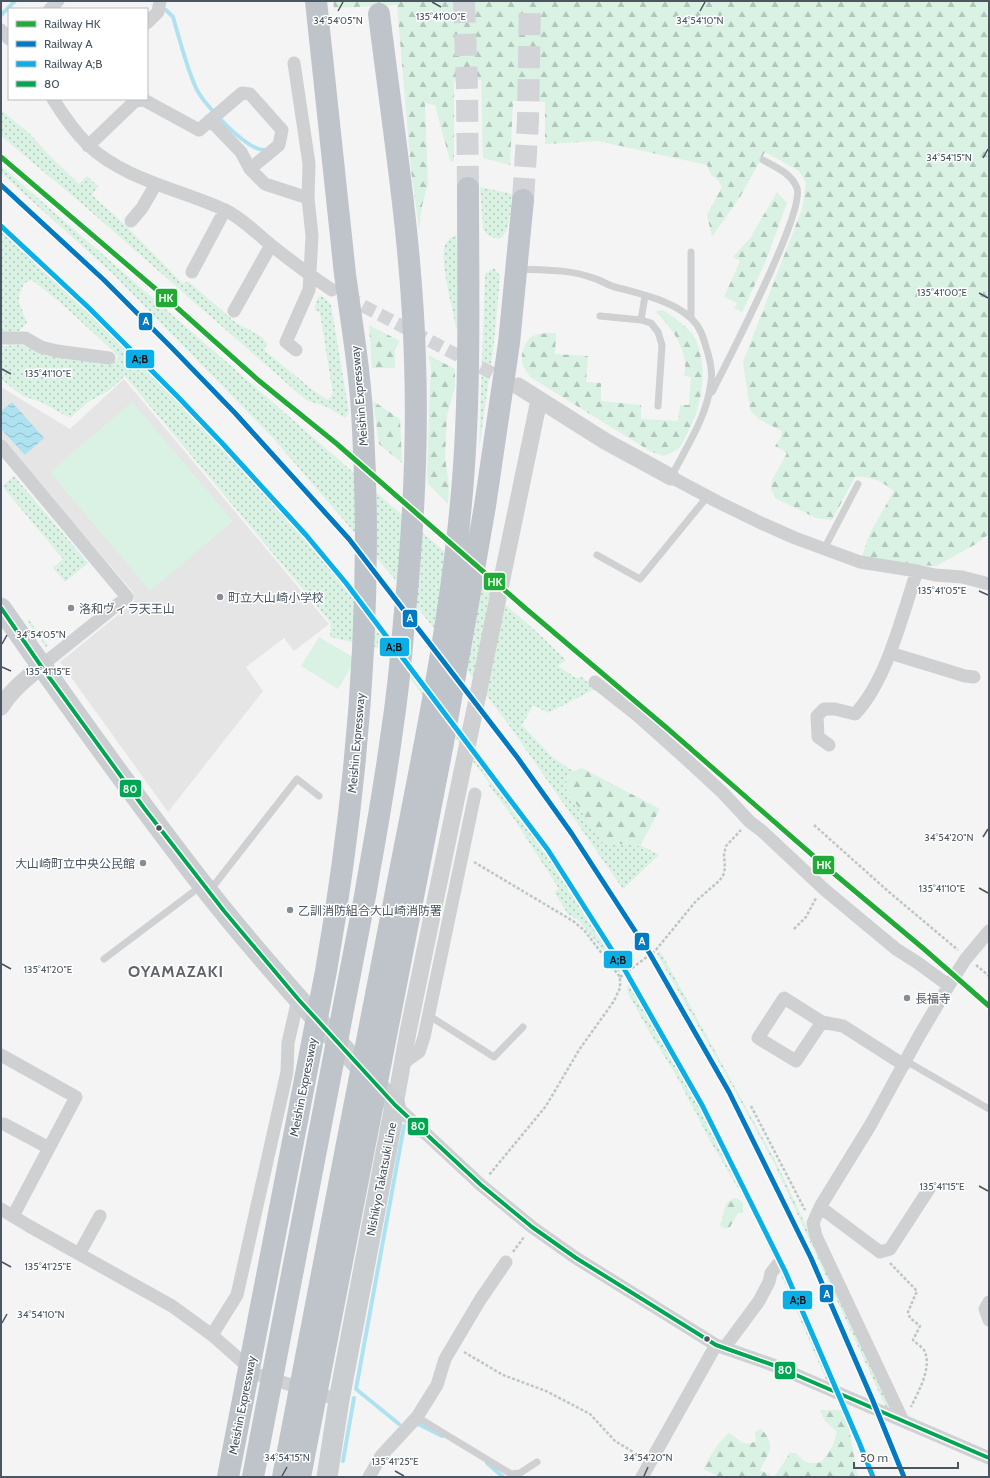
<svg xmlns="http://www.w3.org/2000/svg" width="990" height="1478" font-family="Cabin,'Noto Sans JP',sans-serif">
	<style>
		.education { fill: #e6e5e6 }
		.grass { fill: url(#grass-dots) }
		.forest { fill: url(#forest-firs) }
		.pitch { fill: #d9f2e3 }
		.water { fill: url(#water-waves) }
		.lines { fill: none; stroke-linecap: round; stroke-linejoin: round }
		.stream { stroke: #aee2f0; stroke-width: 4 }
		.minor-tunnel { stroke: #d2d4d7; stroke-width: 13; stroke-dasharray: 13 6; stroke-linecap: butt }
		.motorway-tunnel { stroke: #d2d4d7; stroke-width: 22; stroke-dasharray: 22 11; stroke-linecap: butt }
		.path { stroke: #bcc7c4; stroke-width: 2.5; stroke-dasharray: 3 2; stroke-linecap: butt }
		.service { stroke: #ced0d2; stroke-width: 7 }
		.minor { stroke: #ced0d2; stroke-width: 13 }
		.tertiary { stroke: #ced0d2; stroke-width: 17 }
		.primary { stroke: #caced1; stroke-width: 21 }
		.motorway { stroke: #bec4c9; stroke-width: 22 }
		.bus-1-casing { stroke: #fff; stroke-width: 7 }
		.bus-1 { stroke: #00a651; stroke-width: 4 }
		.rail-1-casing { stroke: #fff; stroke-width: 8 }
		.rail-2-casing { stroke: #fff; stroke-width: 8 }
		.rail-3-casing { stroke: #fff; stroke-width: 8 }
		.rail-1 { stroke: #21ab36; stroke-width: 5 }
		.rail-2 { stroke: #007ac2; stroke-width: 5 }
		.rail-3 { stroke: #0bafe7; stroke-width: 5 }
		.ticks { fill: none; stroke: #4a5661; stroke-width: 1.5 }
		.poi-dot { fill: #868d94; stroke: #fff; stroke-width: 1.5 }
		.bus-dot { fill: #4a5661; stroke: #fff; stroke-width: 1.5 }
		.labels { text-anchor: middle; dominant-baseline: central; stroke-width: 3; stroke-linejoin: round; paint-order: stroke }
		.street-label { font-size: 12px; fill: #4a5661; stroke: #fff }
		.poi-label { font-size: 12px; fill: #4a5661; stroke: #fff; text-anchor: start }
		.district-label { font-size: 16px; font-weight: bold; letter-spacing: 1px; fill: #5f6368; stroke: #fff }
		.ticks-label { font-size: 10px; text-anchor: middle; fill: #4a5661; stroke: #fff; stroke-width: 3; stroke-linejoin: round; paint-order: stroke }
		.line-badge { stroke: #fff; stroke-width: 1.5 }
		.badge-label { font-size: 11px; text-anchor: middle; font-weight: bold; fill: #fff }
		.pale-badge-label { font-size: 11px; text-anchor: middle; font-weight: bold; fill: #111 }
	</style>
	<defs>
		<pattern id="grass-dots" width="8" height="8" patternUnits="userSpaceOnUse"><rect width="8" height="8" fill="#d9f2e3"/><path d="M2 2h.1M6 6h.1" fill="none" stroke="#b2c7bb" stroke-width="1.8" stroke-linecap="round"/></pattern>
		<pattern id="forest-firs" width="22" height="20" patternUnits="userSpaceOnUse"><rect width="22" height="20" fill="#d9f2e3"/><path d="M5 1l3.5 6h-7zM16 11l3.5 6h-7z" fill="#b2c7bb"/></pattern>
		<pattern id="water-waves" width="16" height="10" patternUnits="userSpaceOnUse"><rect width="16" height="10" fill="#aee2f0"/><path d="M0 5q4-4 8 0t8 0" fill="none" stroke="#90bac6"/></pattern>
	</defs>
	<rect width="100%" height="100%" fill="#f4f4f4"/>
	<path class="education" d="M124 379 329 624 294 651 284 638 246 667 263 691 168 812 60 662 134 602 133 592 1 440V387L70 429Z"/>
	<path class="grass" d="M1 110 30 134 50 156 79 184 87 176 98 186 92 195 124 224 183 284 188 281 235 322 262 337 267 344 264 350 314 391 328 400 333 394 320 313 314 309 317 299 320 296 325 298 331 305 349 412 345 418 327 407 306 400 81 203 1 136Z
		M1 166 539 634 566 660 558 666 576 678 582 677 595 689 548 713 533 705 522 725 552 757 573 771 564 786 602 842 642 846 659 855 623 889 506 721 468 671 393 577 273 438 112 273 1 173Z
		M480 187 512 194C510 208 512 231 499 239 491 237 486 235 483 228Z
		M1 227 149 368 212 434 320 556 407 665 492 776 626 970 620 974 595 940 578 920 568 914 554 892 559 889 512 816 490 787 488 781 403 669 377 648 330 637 331 623 125 376 108 391 88 402 70 418 41 402 23 396 2 380 1 375V346L22 345 39 353 111 364 119 358 112 350 62 304 32 280 24 283 19 296V302L27 323 19 331 1 332Z
		M456 235 459 276 457 331C453 310 441 267 444 248 445 242 450 238 456 235Z
		M494 268 500 276 494 343 479 450 485 274Z
		M14 476 88 563 65 582 53 568 63 559 2 486Z
		M29 620 48 645 46 647 27 621Z
		M660 951 777 1164 894 1413 888 1412 775 1165 734 1089 657 954Z
		M629 975 703 1105 785 1270 837 1386 827 1382 778 1268 749 1207 709 1139 677 1077 647 1028 627 991 628 985 627 976Z"/>
	<path class="forest" d="M333 1H989V534L976 544 936 566 918 565 862 556 870 533 894 491C880 480 873 477 855 477L832 520 816 518 775 498 771 488 772 480 787 453 775 446 781 437 782 431 760 420 750 410 743 362 802 209 806 183 799 171 765 152 740 197 712 237 707 215 722 187 718 180 711 175 707 165 598 141 545 144V102L513 101 510 165 483 158 481 80 454 81V162L450 161 435 105 425 103 428 184 422 206 419 229 411 170 397 5 334 8Z
		M777 192 787 203 765 263 742 312 734 308 737 303 724 297 740 261 733 257 750 238Z
		M660 310C666 311 670 315 676 319 682 324 691 331 695 338 708 368 703 404 688 432 685 437 683 444 679 448 674 452 669 454 663 456L650 451 530 377C527 372 522 366 522 360 521 354 525 341 531 337 537 333 548 333 556 333L555 354 588 356 586 382 601 383V401L641 405V419L678 421 680 405H689L691 377 684 376C685 370 686 363 684 357 680 339 669 325 656 312Z
		M369 325 400 341 395 350V368H372Z
		M428 355 455 369V387L447 415 445 457 449 485 448 504 428 484 427 473 430 382C432 372 431 365 428 355Z
		M373 401 400 419 402 463 379 444Z
		M582 768 660 809 640 846 602 842 564 786 573 771Z
		M733 1198 738 1199 743 1203V1212L738 1213 730 1227 725 1229 720 1226 726 1204Z
		M820 1410H841L848 1424 857 1472 859 1477H720L703 1469 716 1447 728 1433C742 1439 740 1448 756 1441L755 1432 761 1429C777 1446 769 1452 760 1470L774 1477 790 1453H796C805 1464 809 1464 822 1462L833 1445 837 1432 825 1421Z"/>
	<path class="pitch" d="M132 402 233 521 150 591 50 472Z
		M319 637 356 659 338 689 301 666Z"/>
	<path class="water" d="M12 402 44 438 25 455 1 429V411Z"/>
	<g class="lines">
		<path class="stream" d="M166 10 173 17C180 40 186 66 196 88 203 104 247 151 265 150
			M1 15 15 1
			M399 1424 356 1389 404 1126
			M418 1424 442 1436
			M343 1461 354 1398
			M487 1463 503 1477"/>
		<path class="minor-tunnel" d="M346 297 509 382"/>
		<path class="motorway-tunnel" d="M464 1 467 89 468 188
			M523 200 528 121 530 1"/>
		<path class="path" d="M814 825 889 892 958 950
			M474 862 573 921 584 930 620 977V988L614 1001 579 1050 546 1106 489 1175
			M794 929 806 917 816 898
			M976 965 989 976
			M620 977 655 951 696 901 719 881 723 876 725 868 724 854 726 846 741 830
			M751 1106 805 1210
			M513 1252 524 1237
			M890 1263 917 1291 908 1312 910 1318 920 1326 913 1340C916 1343 922 1347 924 1350 933 1367 918 1392 911 1407
			M464 1352 503 1375 546 1391 590 1414 615 1441 640 1456"/>
		<path class="service" d="M518 269C542 270 569 269 593 278 601 280 607 285 615 287 641 294 680 302 697 325 701 331 704 339 706 347 710 359 713 370 711 382 707 417 687 446 671 477
			M600 316 641 320 645 296
			M691 318V252
			M641 320 651 323 658 332 662 345 658 406
			M712 392C727 362 805 213 797 188 792 174 776 167 763 160
			M824 549 858 484
			M597 555 640 579 707 497
			M208 889 215 884 297 779 319 796
			M104 959 201 886
			M428 1015 494 1057 523 1027
			M906 1061 989 1109
			M417 1417 511 1474 520 1473 537 1462"/>
		<path class="minor" d="M50 9 58 1
			M147 23 158 12 160 1
			M1 30 9 39
			M294 63 309 164 308 198 312 236 309 290 286 342 296 350
			M53 99C63 115 74 131 88 145 123 179 182 190 225 210 242 218 256 233 271 245 291 261 311 276 332 290
			M210 120 241 152 250 169 265 184 308 198
			M88 146 135 101 144 100 199 130 242 93 250 94 282 130 279 145 250 169
			M131 221 142 208 156 184
			M192 272 225 210
			M234 311 271 245
			M1 338H25L41 347 57 351 109 358
			M1 446 127 597 41 666
			M671 477 718 502 761 523 795 538 860 562 917 571 935 575 962 577 989 584
			M890 653 965 676 974 677
			M595 682 638 716 685 758 723 793 750 822 762 831 825 890 896 949 918 963 948 985
			M829 745 818 737 817 716 824 709H835L855 714C887 680 902 616 917 571
			M822 1022 796 1061 758 1038 784 998 822 1022 843 1026 904 1065
			M1 1055 76 1097 13 1216
			M402 1064 419 1052 424 1037 475 794
			M395 1105 481 1185 532 1227 576 1258 716 1345 773 1365 989 1458
			M4 1124 49 1148
			M820 1207 880 1252 890 1249 929 1189
			M1 1209 29 1226 172 1306 212 1335 237 1295 287 1072 288 1043 298 999
			M79 1254 100 1216
			M989 1302 985 1309 989 1320
			M212 1335 256 1374 339 1400
			M725 1347 759 1301 769 1282 771 1273 778 1264
			M903 1421 816 1236 813 1223 820 1207 871 1124 919 1036 951 982 965 960 989 931
			M369 1477 381 1456 417 1417 437 1385 445 1359 480 1300 506 1262
			M642 1477 716 1345"/>
		<path class="tertiary" d="M518 386 605 441 671 477
			M1 707C11 690 26 679 41 666
			M395 1105 408 1032 539 400"/>
		<path class="primary" d="M1 608C66 701 132 794 202 884 262 961 329 1033 395 1105L339 1400 327 1477"/>
		<path class="motorway" d="M228 1477 326 971C357 793 373 611 363 430 361 378 352 326 345 274 335 183 325 92 316 1
			M253 1477 365 896C374 843 384 791 391 738 397 699 401 661 404 622 413 535 418 447 415 360 412 245 393 128 379 14
			M283 1477C320 1284 357 1090 395 897 420 767 449 635 461 503 471 398 468 293 468 188
			M300 1477 443 743 473 575 485 506 509 343 523 200"/>
		<defs>
			<path id="bus-1" d="M1 608 41 666 144 808 224 911 298 999 395 1105 481 1185 532 1227 576 1258 716 1345 773 1365 989 1458"/>
		</defs>
		<use href="#bus-1" class="bus-1-casing"/>
		<use href="#bus-1" class="bus-1"/>
		<defs>
			<path id="rail-1" d="M1 157 165 297 258 380 337 444 525 608 668 729 825 866 924 949 989 1006"/>
			<path id="rail-2" d="M1 185 104 280 171 347 235 413 349 539 517 757 572 834 650 954 729 1092 811 1258 873 1401 904 1477"/>
			<path id="rail-3" d="M1 226 89 308 178 397 221 442 306 535 346 583 548 850 626 972 702 1105 785 1271 859 1442 873 1477"/>
		</defs>
		<use href="#rail-1" class="rail-1-casing"/>
		<use href="#rail-2" class="rail-2-casing"/>
		<use href="#rail-3" class="rail-3-casing"/>
		<use href="#rail-1" class="rail-1"/>
		<use href="#rail-2" class="rail-2"/>
		<use href="#rail-3" class="rail-3"/>
	</g>
	<path class="ticks" d="M432 2 441 7M338 11 343 2M700 11 705 2M983 158 988 149M979 293 988 298M2 369 11 374M979 591 988 595M2 644 7 635M2 667 11 671M983 837 988 829M979 888 988 893M2 964 11 969M979 1186 988 1191M2 1262 11 1267M2 1323 7 1314M395 1471 404 1476M282 1476 287 1467M644 1476 648 1467"/>
	<g class="poi-dot">
		<circle cx="220" cy="597" r="4"/>
		<circle cx="71" cy="608" r="4"/>
		<circle cx="143" cy="863" r="4"/>
		<circle cx="290" cy="910" r="4"/>
		<circle cx="907" cy="998" r="4"/>
	</g>
	<g class="bus-dot">
		<circle cx="159" cy="828" r="3.5"/>
		<circle cx="707" cy="1339" r="3.5"/>
	</g>
	<g class="labels">
		<g class="street-label">
			<text transform="translate(359 396) rotate(-95)">Meishin Expressway</text>
			<text transform="translate(356 743) rotate(-85)">Meishin Expressway</text>
			<text transform="translate(303 1087) rotate(-79)">Meishin Expressway</text>
			<text transform="translate(381 1179) rotate(-79)">Nishikyo Takatsuki Line</text>
			<text transform="translate(242 1405) rotate(-79)">Meishin Expressway</text>
		</g>
		<g class="poi-label">
			<text x="228" y="597">町立大山崎小学校</text>
			<text x="79" y="608">洛和ヴィラ天王山</text>
			<text x="135" y="863" text-anchor="end">大山崎町立中央公民館</text>
			<text x="298" y="910">乙訓消防組合大山崎消防署</text>
			<text x="915" y="998">長福寺</text>
		</g>
		<g class="district-label">
			<text x="176" y="971">OYAMAZAKI</text>
		</g>
	</g>
	<g class="ticks-label">
		<text x="441" y="20">135°41'00"E</text>
		<text x="338" y="24">34°54'05"N</text>
		<text x="700" y="24">34°54'10"N</text>
		<text x="949" y="161">34°54'15"N</text>
		<text x="942" y="296">135°41'00"E</text>
		<text x="48" y="377">135°41'10"E</text>
		<text x="942" y="594">135°41'05"E</text>
		<text x="41" y="638">34°54'05"N</text>
		<text x="48" y="675">135°41'15"E</text>
		<text x="949" y="841">34°54'20"N</text>
		<text x="942" y="892">135°41'10"E</text>
		<text x="48" y="973">135°41'20"E</text>
		<text x="942" y="1190">135°41'15"E</text>
		<text x="48" y="1270">135°41'25"E</text>
		<text x="41" y="1318">34°54'10"N</text>
		<text x="287" y="1461">34°54'15"N</text>
		<text x="648" y="1461">34°54'20"N</text>
		<text x="395" y="1465">135°41'25"E</text>
	</g>
	<g class="line-badge">
		<rect x="155" y="288" width="23" height="20" rx="4" fill="#21ab36"/>
		<rect x="138" y="312" width="15" height="19" rx="4" fill="#007ac2"/>
		<rect x="125" y="349" width="30" height="20" rx="4" fill="#0bafe7"/>
		<rect x="483" y="572" width="23" height="19" rx="4" fill="#21ab36"/>
		<rect x="402" y="609" width="16" height="19" rx="4" fill="#007ac2"/>
		<rect x="379" y="637" width="31" height="20" rx="4" fill="#0bafe7"/>
		<rect x="119" y="779" width="23" height="19" rx="4" fill="#00a651"/>
		<rect x="812" y="855" width="23" height="20" rx="4" fill="#21ab36"/>
		<rect x="634" y="932" width="16" height="19" rx="4" fill="#007ac2"/>
		<rect x="603" y="950" width="30" height="19" rx="4" fill="#0bafe7"/>
		<rect x="407" y="1117" width="22" height="19" rx="4" fill="#00a651"/>
		<rect x="819" y="1284" width="15" height="19" rx="4" fill="#007ac2"/>
		<rect x="782" y="1290" width="31" height="20" rx="4" fill="#0bafe7"/>
		<rect x="774" y="1361" width="22" height="19" rx="4" fill="#00a651"/>
	</g>
	<g class="badge-label">
		<text x="166" y="302">HK</text>
		<text x="146" y="325">A</text>
		<text x="495" y="586">HK</text>
		<text x="410" y="622">A</text>
		<text x="130" y="793">80</text>
		<text x="824" y="869">HK</text>
		<text x="642" y="945">A</text>
		<text x="418" y="1130">80</text>
		<text x="827" y="1298">A</text>
		<text x="785" y="1374">80</text>
	</g>
	<g class="pale-badge-label">
		<text x="140" y="363">A;B</text>
		<text x="394" y="651">A;B</text>
		<text x="618" y="964">A;B</text>
		<text x="798" y="1304">A;B</text>
	</g>
	<rect width="990" height="1478" fill="none" stroke="#4a5661" stroke-width="4"/>
	<rect x="8" y="8" width="140" height="92" fill="#ffffff" stroke="#b7bbc0"/>
	<rect x="16" y="21" width="20" height="6" fill="#21ab36" stroke="#b7bbc0"/>
	<text x="44" y="28" font-size="12" fill="#4a5661">Railway HK</text>
	<rect x="16" y="41" width="20" height="6" fill="#007ac2" stroke="#b7bbc0"/>
	<text x="44" y="48" font-size="12" fill="#4a5661">Railway A</text>
	<rect x="16" y="61" width="20" height="6" fill="#0bafe7" stroke="#b7bbc0"/>
	<text x="44" y="68" font-size="12" fill="#4a5661">Railway A;B</text>
	<rect x="16" y="81" width="20" height="6" fill="#00a651" stroke="#b7bbc0"/>
	<text x="44" y="88" font-size="12" fill="#4a5661">80</text>
	<path d="M854 1462v6h104v-6" fill="none" stroke="#4a5661" stroke-width="2"/>
	<text x="860" y="1462" font-size="12" fill="#4a5661" stroke="#ffffff" stroke-width="3" paint-order="stroke">50 m</text>
</svg>
